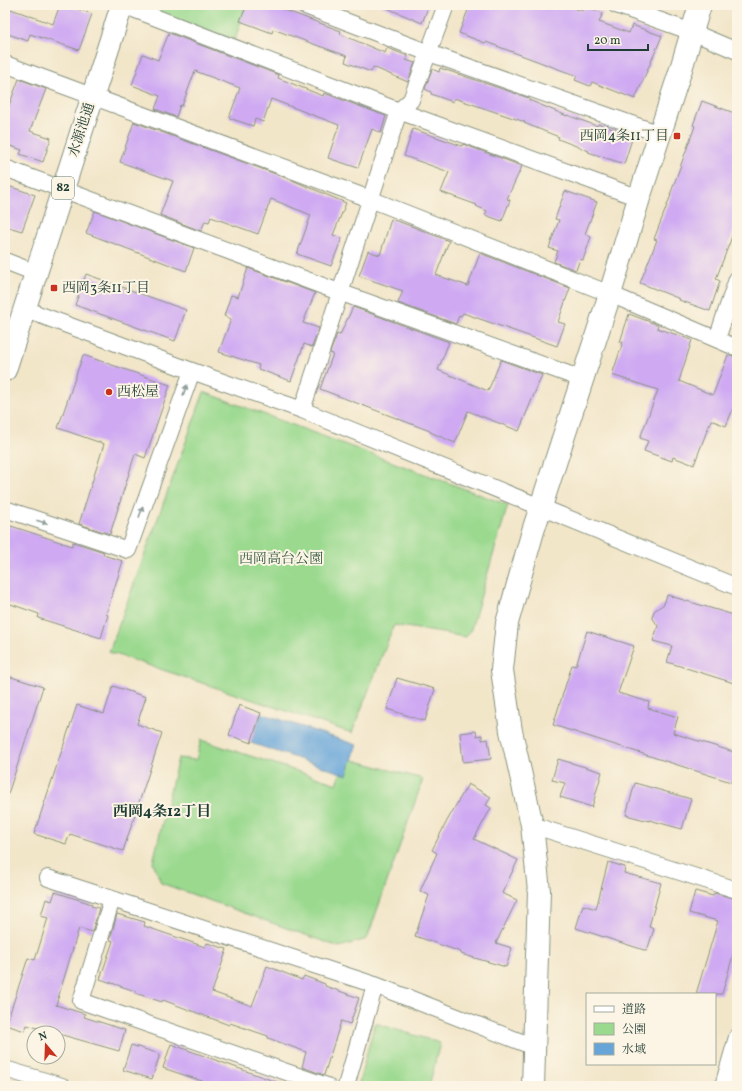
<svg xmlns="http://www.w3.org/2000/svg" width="742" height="1091" font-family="Vollkorn,'Noto Serif JP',serif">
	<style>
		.green { fill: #9ad98e; stroke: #5c8b61 }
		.water { fill: #67a5d9; stroke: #437186 }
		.building { fill: #cfaaf3 }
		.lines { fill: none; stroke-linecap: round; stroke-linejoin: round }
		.street-casing { stroke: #88927e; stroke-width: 18 }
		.secondary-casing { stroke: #88927e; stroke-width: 24 }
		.primary-casing { stroke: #88927e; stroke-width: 24 }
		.street { stroke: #fff; stroke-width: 16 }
		.secondary { stroke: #fff; stroke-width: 22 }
		.primary { stroke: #fff; stroke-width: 22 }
		.oneway { fill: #8f9e9a }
		.poi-dot { fill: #c8321e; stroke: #fcf5e5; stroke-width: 1.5 }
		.labels { text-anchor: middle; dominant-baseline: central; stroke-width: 4; stroke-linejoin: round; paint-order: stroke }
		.shield { fill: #fcf5e5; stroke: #617469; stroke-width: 1 }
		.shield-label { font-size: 13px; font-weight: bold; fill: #1f3d34 }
		.street-label { font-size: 14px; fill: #1f3d34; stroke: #fcf5e5 }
		.poi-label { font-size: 14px; fill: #1f3d34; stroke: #fcf5e5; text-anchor: start }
		.park-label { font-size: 14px; fill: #385c46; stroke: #fcf5e5 }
		.neighbourhood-label { font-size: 15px; font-weight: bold; fill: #1f3d34; stroke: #fcf5e5 }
	</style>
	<rect width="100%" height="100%" fill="#fcf5e5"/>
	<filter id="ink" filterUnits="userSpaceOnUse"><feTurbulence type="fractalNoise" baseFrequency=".025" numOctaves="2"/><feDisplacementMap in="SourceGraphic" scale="8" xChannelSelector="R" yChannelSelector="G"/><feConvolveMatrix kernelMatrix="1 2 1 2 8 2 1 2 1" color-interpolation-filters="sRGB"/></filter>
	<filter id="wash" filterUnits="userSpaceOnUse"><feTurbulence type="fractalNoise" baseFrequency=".012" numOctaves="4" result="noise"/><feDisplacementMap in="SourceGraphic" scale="16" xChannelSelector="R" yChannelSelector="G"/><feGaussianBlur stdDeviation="0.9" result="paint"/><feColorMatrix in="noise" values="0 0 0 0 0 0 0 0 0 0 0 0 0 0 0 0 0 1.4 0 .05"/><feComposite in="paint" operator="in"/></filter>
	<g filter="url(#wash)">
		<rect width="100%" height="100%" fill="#f2e6c9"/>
		<path class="green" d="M148 5H246L235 40 147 10Z
			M204 392 508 505 471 629 466 637 394 625 352 733 109 652Z
			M201 740 337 784 346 758 423 779 367 939 339 947 161 883 153 862 178 758 196 760Z
			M375 1023 440 1043 429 1086H358Z"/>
		<path class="water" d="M261 713 357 745 347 775 251 743Z"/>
		<g id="blocks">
			<path class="building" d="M60 5H66L92 14 79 50 30 34 28 41 5 33V7L53 24Z
				M247 5H283L282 9 341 31 340 34 385 53 387 48 408 56 406 60 415 63 408 82 373 67 371 72 345 62 347 56 305 41 273 29 272 33 240 21Z
				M380 5H429L422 23Z
				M470 5H567L582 11 584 6 603 13 599 22 629 33 632 25 662 36 635 99 592 82 590 86 575 80 577 76 486 42 485 43 459 33Z
				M169 33 279 75 278 78 323 96 324 93 386 116 381 133 372 129 358 168 328 158 339 125 271 99 263 122 255 119 253 126 229 118 240 88 195 71 182 106 180 105 176 117 155 109 160 96 132 85 143 54 158 60Z
				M440 68 529 98V100L567 116V115L597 126 598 124 633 136 624 164 588 152 589 151 558 139 559 137 524 123 525 122 454 98 453 102 431 94V92L425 89 432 69 439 72Z
				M19 79 46 89 30 131 51 138 43 162 20 154 22 150 5 144V116Z
				M702 101 737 114V223L716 279 720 281 710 311 679 300 680 299 640 283 657 240 654 239 671 195H670L695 126 693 125Z
				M134 122 292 180 346 203 333 235 342 238 331 266 297 254 311 215 271 199 258 234 211 217 209 222 205 221 201 231 160 215 173 181 120 162Z
				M413 129 462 146 463 144 522 166 507 199 510 200 502 221 485 215 487 211 476 206 477 205 441 192 449 172 404 156Z
				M5 185 35 195 22 231 5 226Z
				M565 191 597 202 585 234 591 237 583 260 580 259 576 270 554 262 558 251 549 248 559 220 555 219Z
				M95 211 194 248 186 271 86 233Z
				M391 219 411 226 449 241 436 275 468 286 480 253 570 288 558 322 565 324 557 346 463 313 461 316 459 315 456 324 398 303 403 291 359 276 368 251 380 255Z
				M248 268 315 293 303 323 319 328 312 347 304 344 291 381 258 369 259 365 219 352 231 319 224 316 231 295 238 297Z
				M86 274 186 310 175 341 75 305Z
				M353 307 449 342 438 370 488 391 501 360 542 375 519 431 468 411 455 443 430 432V431L320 389 333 354 330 353 337 334 340 335Z
				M629 314 658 325 657 328 692 340 679 381 713 395 728 355 737 357V399L726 426 711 420 694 465 673 457 672 461 644 451 648 441 640 438 658 390 612 375 623 342H620Z
				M83 355 170 385 145 458 135 454 110 534 79 524 104 444 58 428Z
				M5 524 72 546 73 542 104 552 103 555 123 561 106 614 108 615 101 638 38 618 39 614 5 602Z
				M667 595 737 616V684L667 662 672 646 653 641 658 626 652 617 654 611 664 604Z
				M587 631 634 646 618 693 649 702 648 708 678 717 673 733 737 753V784L553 725 572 665 576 666Z
				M5 675 43 687 8 794H5Z
				M397 678 435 689 425 721 387 709Z
				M113 686 146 697 137 724 162 733 123 851 70 834 66 844 34 834 77 705 104 714Z
				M239 705 261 713 251 743 229 735Z
				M476 731 477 736 482 735V740L488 739 491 759 463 762 460 733Z
				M558 759 602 772 592 807 560 797 565 783 552 780Z
				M635 783 691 799 682 829 649 820V821L626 815Z
				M468 784 491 797 486 805 491 808 474 839 518 860 502 893 517 900 496 943 512 948 506 967 461 954V952L415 936 429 895 420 891 437 853 432 850 447 821Z
				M608 862 625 867 624 873 661 883 649 927 654 929 647 951 576 928 583 905 596 909Z
				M695 891 713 896 714 893 737 899V941L722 994H696L718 921 689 913Z
				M55 892 92 904 91 906 99 908 92 932 79 928 56 1005 85 1014 84 1017 125 1030 119 1051 27 1025 25 1031 6 1025 28 958 35 960 48 918 41 916 46 899 52 901Z
				M117 914 145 922 144 926 205 947 207 943 227 949 212 992 252 1006 267 966 302 980 304 976 325 984V986L359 998 350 1024 341 1021 324 1075 302 1067 306 1052 268 1038V1036L230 1023 229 1025 163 1000 162 1002 135 993V991L100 979 113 941 110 940Z
				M171 1044 282 1084V1086H217L163 1068Z
				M131 1045 160 1054 152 1079 123 1070Z"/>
		</g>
	</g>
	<g filter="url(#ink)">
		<use href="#blocks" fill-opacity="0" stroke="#88927e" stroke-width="1"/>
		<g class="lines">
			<defs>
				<path id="street" d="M123 5 399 111 639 198
					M303 5 429 53 660 134
					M616 5 692 32 737 51
					M5 64 370 199 610 294 737 348
					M5 168 339 292 582 379
					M5 261 36 273
					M24 309 192 371 302 410 737 587
					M717 339 737 279
					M302 410 399 111 411 100 446 5
					M5 509 128 550 192 371
					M532 825 737 890
					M48 878 375 985 534 1047
					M112 899 81 1001 327 1086
					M5 1069 62 1086
					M346 1086 375 985
					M723 1086 737 1037"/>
				<path id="secondary" d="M533 1086 539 891 532 825 511 731 502 670 507 623 533 531 610 294 639 198 681 69 700 5"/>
				<path id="primary" d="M5 370 122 5"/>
			</defs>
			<use href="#street" class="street-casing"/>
			<use href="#secondary" class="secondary-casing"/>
			<use href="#primary" class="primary-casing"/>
			<use href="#street" class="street"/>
			<use href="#secondary" class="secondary"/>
			<use href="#primary" class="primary"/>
		</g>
		<defs><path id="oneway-solid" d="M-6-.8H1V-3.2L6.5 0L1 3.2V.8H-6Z"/></defs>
		<g class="oneway">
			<use href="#oneway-solid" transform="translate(185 390) rotate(-70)"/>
			<use href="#oneway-solid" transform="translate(141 512) rotate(-70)"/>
			<use href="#oneway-solid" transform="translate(42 522) rotate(18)"/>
		</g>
	</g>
	<g class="poi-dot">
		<rect x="673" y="132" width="8" height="8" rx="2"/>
		<rect x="50" y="284" width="8" height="8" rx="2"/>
		<circle cx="109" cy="392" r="4"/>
	</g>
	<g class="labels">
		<rect class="shield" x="52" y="177" width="22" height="22" rx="3"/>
		<g class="shield-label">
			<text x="63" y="188">82</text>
		</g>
		<g class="street-label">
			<text transform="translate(82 130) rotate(-72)">水源池通</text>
		</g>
		<g class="poi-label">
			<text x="669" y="136" text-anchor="end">西岡4条11丁目</text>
			<text x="62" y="288">西岡3条11丁目</text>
			<text x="117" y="392">西松屋</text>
		</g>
		<g class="park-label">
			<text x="281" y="559">西岡高台公園</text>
		</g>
		<g class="neighbourhood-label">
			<text x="162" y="812">西岡4条12丁目</text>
		</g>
	</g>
	<rect width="742" height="1091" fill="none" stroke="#fcf5e5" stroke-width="20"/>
	<rect x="586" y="993" width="130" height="72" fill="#fcf5e5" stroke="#a4ab9e"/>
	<rect x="594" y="1006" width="20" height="6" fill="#ffffff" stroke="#a4ab9e"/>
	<text x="622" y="1013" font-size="12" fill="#1f3d34">道路</text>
	<rect x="594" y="1023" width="20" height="12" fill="#9ad98e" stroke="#a4ab9e"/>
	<text x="622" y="1033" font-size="12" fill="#1f3d34">公園</text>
	<rect x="594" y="1043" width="20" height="12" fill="#67a5d9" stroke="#a4ab9e"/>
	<text x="622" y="1053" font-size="12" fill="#1f3d34">水域</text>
	<g transform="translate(46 1045) rotate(341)"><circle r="19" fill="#fcf5e5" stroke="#a4ab9e"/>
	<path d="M0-3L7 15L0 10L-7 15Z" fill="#c8321e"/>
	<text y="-6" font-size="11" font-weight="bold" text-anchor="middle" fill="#1f3d34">N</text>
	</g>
	<path d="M588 44v6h60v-6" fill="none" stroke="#1f3d34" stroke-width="2"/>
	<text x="594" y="44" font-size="12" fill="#1f3d34" stroke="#fcf5e5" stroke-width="3" paint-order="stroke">20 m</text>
</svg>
